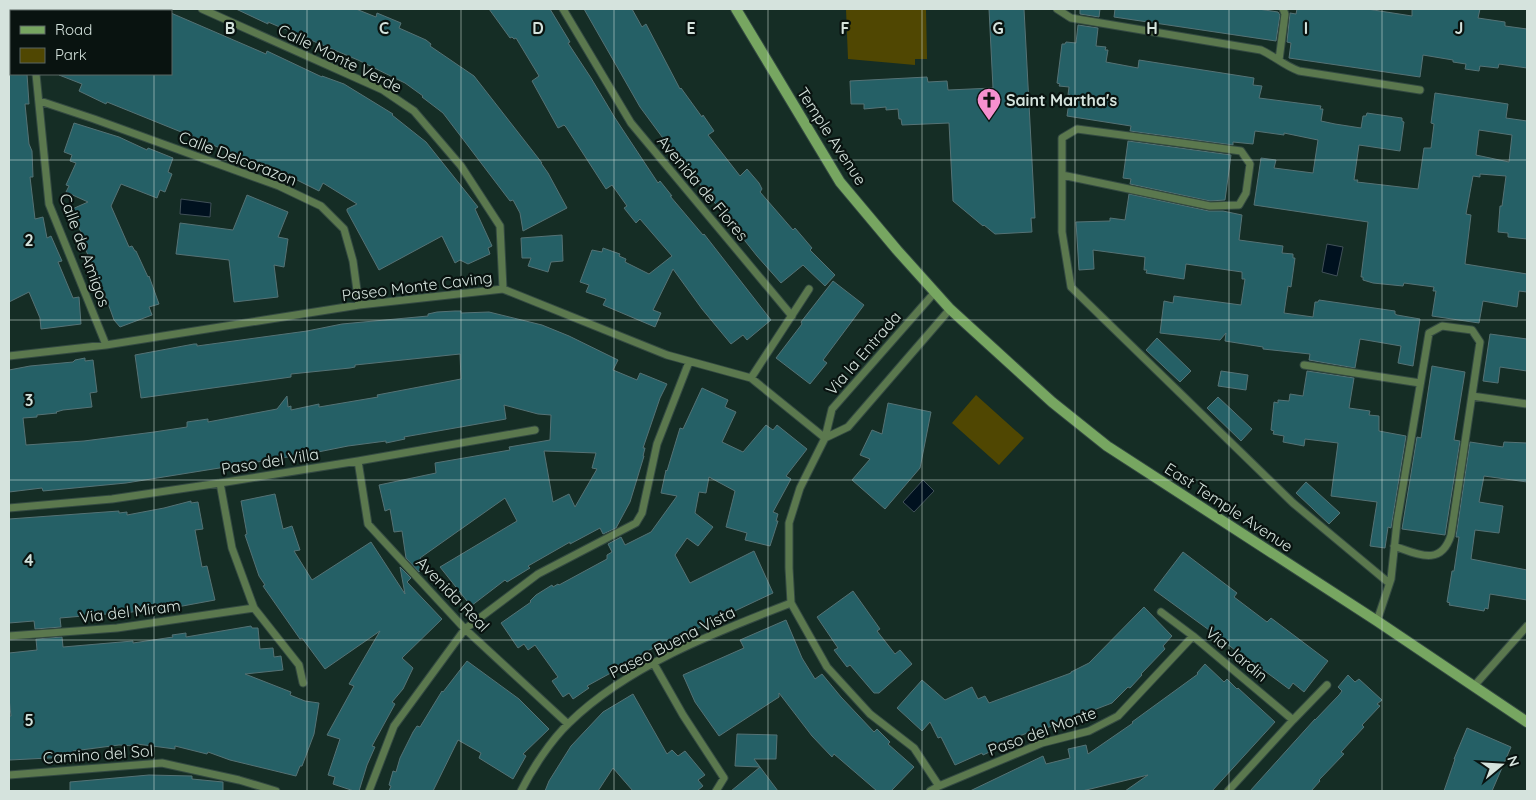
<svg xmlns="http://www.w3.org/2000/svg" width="1536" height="800" font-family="Quicksand,sans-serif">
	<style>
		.green { fill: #504702 }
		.water { fill: #00111f; stroke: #405058 }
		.building { fill: #256066; stroke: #557275; fill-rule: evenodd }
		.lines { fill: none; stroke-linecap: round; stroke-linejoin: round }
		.service-casing { stroke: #344a42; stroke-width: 9 }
		.secondary-casing { stroke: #344a42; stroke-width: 12 }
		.service { stroke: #5b784e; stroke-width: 7 }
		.secondary { stroke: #77a661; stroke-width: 10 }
		.grid { fill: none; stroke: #d5e3dd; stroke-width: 1; stroke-opacity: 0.55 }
		.labels { text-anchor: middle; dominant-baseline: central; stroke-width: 4.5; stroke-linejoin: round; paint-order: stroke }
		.street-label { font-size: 16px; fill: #d5e3dd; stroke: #091310 }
		.poi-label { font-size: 16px; font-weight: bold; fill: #d5e3dd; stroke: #091310; text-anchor: start }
		.grid-label { font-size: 16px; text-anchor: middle; font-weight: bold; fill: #d5e3dd; stroke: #091310; stroke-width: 4.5; stroke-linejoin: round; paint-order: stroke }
	</style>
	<rect width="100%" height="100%" fill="#152d25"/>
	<path class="green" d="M846 9H926L927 59H915V65L848 59Z
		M976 395 1024 438 999 465 952 423Z"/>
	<path class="water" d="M181 199 211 203 210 217 180 214Z
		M1327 244 1343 247 1337 276 1322 272Z
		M923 480 934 491 914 512 903 502Z"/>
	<path class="building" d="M236 9H356L376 17 377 13 401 23 399 28 426 40 431 44 430 46 474 76 542 163H541L548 173 567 208 523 231 520 213 513 200 510 201 443 113 422 97 423 96 405 83 358 60 268 22V24Z
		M489 9H550L570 42 568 43 591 78 615 118 658 183 660 181 672 196H670L703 235 704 234 771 320 747 340 743 335 731 344 702 309 673 269 653 310 661 313 655 327 603 305 606 299 586 292 589 285 580 282 592 250 602 252 603 248 620 254 619 256 626 259 625 262 649 274 672 256 640 219 636 223 624 208 627 206 612 185 606 189 566 127 564 125 558 128 532 81 539 76 516 38 514 39 512 37 510 38Z
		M584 9H632L642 27 646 24 680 89 681 88 702 117 703 115 714 131 708 135 740 176 747 169 759 183 762 189 760 192 793 230 795 228 812 248 810 250 835 275 825 286 803 265 781 283 757 256 683 163 682 164 640 107Z
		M989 9H1024L1035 218H1031L1032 232 995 234 984 225 983 226 953 201 949 123 902 125 901 119H899L898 109 886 110V107L864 109V104H851L850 81 927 77 928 82 947 81 948 90 993 88Z
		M1080 9H1100L1099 17 1080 14Z
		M1115 9H1258L1278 12 1280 15 1276 41 1114 17Z
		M1297 9H1367L1412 16V9H1480L1478 18 1505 22V26L1527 29V68L1499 64 1498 68 1480 66 1479 71 1465 69 1466 64 1453 62V60L1423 55 1420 77 1289 58 1291 43 1287 42 1290 13 1296 14Z
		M171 13 266 54 267 51 322 77V76L344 84 393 114 392 115 426 142 478 207 475 209 492 246 488 248 490 254 468 264 460 260 455 263 442 236 379 270 347 211V209L357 204 323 183 319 191 283 173 280 175 249 160 246 161 233 156 232 153 196 138 107 102 106 104 79 91 82 84 59 75 171 74Z
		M1078 25 1098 28 1096 46 1106 47 1105 50H1108L1106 62 1138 68 1139 60 1254 78 1253 85 1262 86 1259 98 1321 106 1320 109H1323L1321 121 1335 124 1361 128 1363 116H1366L1367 113 1402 118V121L1404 122 1400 151 1359 145 1354 180H1358L1357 182 1418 189 1424 148H1431L1434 124 1431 123 1435 93 1508 104 1506 118 1527 121V239L1508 237V233L1498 232 1500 206H1502L1506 176 1480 174V177L1473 176 1466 214 1471 215 1465 264 1527 274V292L1519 291 1517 307 1483 301 1479 323 1432 316 1436 291H1433L1434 287 1404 283 1403 286 1373 283 1363 280V277H1361L1368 222 1254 205 1261 158 1276 160 1274 168 1313 173 1318 140 1284 133V135L1255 131 1253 144 1233 142V145L1130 131 1131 126 1067 116 1070 95H1068L1069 87 1059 86 1060 84 1057 83 1062 44H1065L1066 42 1076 43ZM1479 130 1512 135 1509 162 1476 155Z
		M9 74H27L29 104H25L29 144 32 151 33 177H30L35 219 43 217 47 238 51 236 62 261 58 262 73 298 79 297 81 324 41 329 40 318 29 292 9 302Z
		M74 123 119 137 147 150 148 148 173 158 168 172 172 174 165 192 160 190 157 198 121 184 111 206 129 247 132 246 135 251H136L148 277 149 276 159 304 149 307 152 315 120 327 114 320 105 295 99 286 90 265 92 264 79 235 82 234 70 210 88 202 66 192 69 186 66 185 76 163 70 161 72 155 64 152Z
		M1128 141 1231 155 1225 200 1210 201 1130 184 1131 179 1123 178Z
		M1129 194 1209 211H1223L1242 215 1239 240 1283 246 1282 253 1293 254V258H1295L1291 287 1288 286 1284 313 1313 317 1315 302H1318L1319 300 1395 311V314L1397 315 1420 319 1413 366 1398 363 1401 346 1360 339 1355 368 1309 360 1310 354 1263 349V347L1225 341 1226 333 1220 340 1160 333 1164 301 1173 303 1174 296 1241 305 1245 279H1242V272L1186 264 1184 279 1146 273 1147 270H1144L1145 257 1093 250 1094 269 1079 270 1076 222 1110 221V218L1125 220Z
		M247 195 288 212 278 237 288 239 284 267 274 265 278 297 234 302 229 260 176 254 180 223 233 230Z
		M562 235 563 261 551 262 548 272 528 266 531 258H522L521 238Z
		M833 281 864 305 823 360 827 363 810 384 776 358 802 324 801 322Z
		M455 311H461V313L489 312 542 325 569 336 618 360 613 370 637 380 640 373 667 384 660 398 643 448H645L643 456H644L630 502 616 528 603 534 600 528 570 544V542L528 566 530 568 507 582 505 580 471 606 440 567 517 521 505 498 420 558 426 566 419 572 406 558 402 531 394 532 390 509 385 511 379 485 436 473 435 463 510 450 509 447 550 440 551 415 538 414 504 405 506 419 404 437 405 439 386 443V441L348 446 313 453 126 483 43 491 42 488 9 492V370L30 366 73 362 75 360 85 358V361L93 360 97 392 90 393 92 407 63 410 56 412 57 413 37 415V417L23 418 26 445 84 441 154 432 187 427V422L208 419V422L277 409 287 396 288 407 291 406V410L319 404V407L378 397 377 395 461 379 460 354 355 365V367L350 368 291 374V377L141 398 135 355 194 344H197V346L307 331 342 324 428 316V314L437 312ZM544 451 596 453 592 468 597 469 575 507 569 494 553 502Z
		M1490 334 1527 339V371L1500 367 1498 383 1483 381Z
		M1157 338 1191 371 1180 382 1146 350Z
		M1432 366 1465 372 1454 440 1460 441 1445 535 1402 529 1417 437 1421 438Z
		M1221 371 1248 375 1246 390 1218 386Z
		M1307 371 1354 378 1349 408 1370 411 1369 415 1379 416V431L1406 436 1391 528 1388 527 1385 548 1370 546 1377 502 1331 496 1338 443 1305 439 1304 446 1283 442 1284 436 1273 434 1274 431 1271 430 1274 402 1278 403V400L1289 401 1290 394 1303 396Z
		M702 388 728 400 725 407 736 412 722 442 743 452 766 425 773 430 777 425 807 449 786 476 791 479 773 512 778 514 776 521H778L770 546 745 540 747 533 726 527 735 491 709 477 706 493 699 492 695 513 713 527 698 546 687 538 675 555 690 583 754 551 773 593 688 633 665 642 617 667 618 669 587 686 589 688 573 699 569 693 563 697 552 681 558 677 535 645 528 650 524 644 518 648 501 623 531 602 530 601 536 595 552 585 553 587 558 584 559 585 607 559V555L612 552 608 544 621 537 625 545 651 532 677 496 661 493 666 470 667 471 680 428 683 429Z
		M1218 397 1252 429 1241 441 1207 408Z
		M888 403 931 412 920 468 885 509 852 480 870 459 860 455 872 430 882 434Z
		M1470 442 1503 447 1504 442 1527 443V482L1484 476 1479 502 1503 506 1499 533 1475 530 1471 559 1527 570V600L1490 594 1488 609 1485 608 1484 611 1449 605 1450 603 1447 602 1452 571H1454L1459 537H1456Z
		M1306 482 1340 513 1329 524 1296 493Z
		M275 494 283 529 292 526 300 550 294 551 312 580 371 542 405 594 400 567 411 578 407 582 442 619 402 658 413 668 403 689 392 702 395 704 372 746 375 747 367 765 359 791H354L333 784 335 777 328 775 340 739 327 735 354 686 349 684 380 631 325 669 302 638 300 639 263 586 265 585 259 576 245 535 247 534 241 501Z
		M191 501V503L198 502 203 529 195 530 202 567 207 566 215 600 150 612V609L108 616 107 614 60 618 61 627 35 629 34 621 9 623V519L119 511V513L127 512V515L164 508Z
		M1183 552 1237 593 1234 597 1267 622 1271 618 1328 661 1304 692 1293 683 1289 689 1258 666 1257 667 1209 630 1154 590Z
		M853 591 880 629 877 631 895 654 900 650 912 664 879 693H874L850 665 847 667 834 650 838 648 817 617Z
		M1144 607 1172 636 1163 646 1165 649 1141 674 1142 675 1130 688 1128 687 1112 703 1031 734 1030 732 995 745 996 749 983 755 982 753 955 765 941 737 938 738 930 722 922 731 897 708 922 680 945 700 972 687 978 699 985 696 989 703 1071 673V672L1089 663Z
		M786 620 802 658 815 679 822 674 841 697 874 732 877 729 890 742 888 744 914 767 891 791H877L834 754 832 757 812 736 779 693V697L719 736 695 702 683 675 744 648 740 640Z
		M251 626 252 628H258L260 649 273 648 274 657 281 656 283 670 245 674 291 692 290 695 305 701 319 703 314 734 302 766H300L296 776 230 760 208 752 207 754 175 746V749L137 744 136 746 119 745 73 751V754L68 755V757L10 760 9 758V716H11L9 698V653L37 650 36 639 62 637 63 647 133 641V643L173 637 172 635 186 633V637Z
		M467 661 519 699 549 729 523 754 526 756 513 779 479 758 481 753 458 740 433 791H389L391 786 389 785 393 771 396 772 400 758 413 732 417 726 420 727 442 691 443 692Z
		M1205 664 1224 682 1227 679 1237 689 1238 688 1275 722 1212 791H1125L1148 775 1082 791H970L1043 756 1046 764 1070 758 1068 749 1086 745 1088 754 1133 723 1132 722 1198 674 1197 673Z
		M1348 675 1355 682 1359 679 1382 700 1377 704 1380 706 1362 725 1364 727 1341 752 1344 754 1319 780 1320 781 1311 791H1250L1315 719V720L1339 695 1342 691 1338 687Z
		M633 694 667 754 672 750 678 756 685 751 705 775 698 780 703 786 697 791H633L613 768 598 791H545L549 781 571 746 603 712Z
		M1467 728 1511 747 1492 791H1444L1455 759H1454Z
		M737 734 777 735 776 759H754L778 791H731L760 767 735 766Z
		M149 775 192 776V779L223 782V791H70V782Z"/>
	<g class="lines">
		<defs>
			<path id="service" d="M202 9 383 90 414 111 461 166 500 226 503 289
				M563 9 631 123 792 316
				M1057 9 1071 18 1261 50C1276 57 1283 65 1299 71L1420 90
				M1279 60 1285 14 1283 9
				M36 74 49 204 106 345
				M40 101 94 119 279 186 321 206 344 229 353 261 359 305
				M1062 175 1210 206 1239 205 1246 193 1250 164 1241 151 1077 129 1062 138V232L1071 287 1293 503 1389 583
				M935 292 832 409 825 438 800 488 789 523V568L791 603 827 667 870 714 914 748 939 786
				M9 356 106 345 359 305 503 289 667 355 751 378 825 438
				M1304 365 1420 383
				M751 378 809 289
				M1472 396 1527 404
				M825 438 848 427 950 309
				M358 461 368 524 465 629 568 724
				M220 483 232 548 254 608 299 665 303 683
				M9 508 112 499 220 483 358 461 535 430
				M1161 612 1193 636 1293 720
				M1377 621 1391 579 1397 522 1429 333 1442 326 1472 330 1480 342 1451 535C1441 567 1418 554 1394 546
				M9 636 117 628 254 608
				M654 664 683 715 724 778 716 791
				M1474 686 1527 626
				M9 775 162 763 239 780 276 791
				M369 791 394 726 465 629 538 574 636 523 642 513 657 444 689 362
				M521 791C532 769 551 740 569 723 627 666 716 632 791 603
				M930 791 939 786 1042 743 1089 731 1118 716 1193 636
				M1228 791 1293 720 1327 685"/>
			<path id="secondary" d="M736 9 840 182 897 250 950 309 1052 402 1107 446 1377 621 1527 722"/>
		</defs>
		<use href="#service" class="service-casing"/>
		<use href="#secondary" class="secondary-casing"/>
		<use href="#service" class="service"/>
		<use href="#secondary" class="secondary"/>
	</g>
	<path class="grid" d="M154 9V11M307 9V791M461 9V791M614 9V791M768 9V791M922 9V791M1075 9V791M1229 9V791M1382 9V791M154 74V791M9 160H1527M9 320H1527M9 480H1527M9 640H1527"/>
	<defs>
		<symbol id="church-pin" viewBox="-11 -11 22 30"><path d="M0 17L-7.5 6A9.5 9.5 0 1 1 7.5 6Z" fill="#f690cf" stroke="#091310"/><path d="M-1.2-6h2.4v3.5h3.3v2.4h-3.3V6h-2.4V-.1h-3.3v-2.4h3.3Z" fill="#111"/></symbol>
	</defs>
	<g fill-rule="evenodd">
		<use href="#church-pin" x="975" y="86" width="28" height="38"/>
	</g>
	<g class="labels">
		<g class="street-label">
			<text transform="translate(340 58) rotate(26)">Calle Monte Verde</text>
			<text transform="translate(832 136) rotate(57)">Temple Avenue</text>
			<text transform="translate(238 158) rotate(21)">Calle Delcorazon</text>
			<text transform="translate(703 188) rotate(50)">Avenida de Flores</text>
			<text transform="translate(85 250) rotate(70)">Calle de Amigos</text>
			<text transform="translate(417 286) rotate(-7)">Paseo Monte Caving</text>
			<text transform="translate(863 353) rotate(-49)">Via la Entrada</text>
			<text transform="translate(270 461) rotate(-9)">Paso del Villa</text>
			<text transform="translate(1229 507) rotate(33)">East Temple Avenue</text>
			<text transform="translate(453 594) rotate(46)">Avenida Real</text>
			<text transform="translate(130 611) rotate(-7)">Via del Miram</text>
			<text transform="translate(672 642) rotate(-27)">Paseo Buena Vista</text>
			<text transform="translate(1237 654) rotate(40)">Via Jardin</text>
			<text transform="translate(1042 731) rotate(-20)">Paso del Monte</text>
			<text transform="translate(98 754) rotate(-4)">Camino del Sol</text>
		</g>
		<g class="poi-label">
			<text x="1006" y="100">Saint Martha's</text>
		</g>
	</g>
	<g class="grid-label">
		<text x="230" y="34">B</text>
		<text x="384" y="34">C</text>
		<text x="538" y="34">D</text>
		<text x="691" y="34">E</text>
		<text x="845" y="34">F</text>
		<text x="998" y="34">G</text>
		<text x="1152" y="34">H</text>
		<text x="1306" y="34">I</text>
		<text x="1459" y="34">J</text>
		<text x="29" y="246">2</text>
		<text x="29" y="406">3</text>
		<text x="29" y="566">4</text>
		<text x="29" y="726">5</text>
	</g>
	<rect width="1536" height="800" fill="none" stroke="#d5e3dd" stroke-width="20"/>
	<rect x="10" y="10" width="162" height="65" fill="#091310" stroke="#5b6662"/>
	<rect x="20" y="26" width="25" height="8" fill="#77a661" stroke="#5b6662"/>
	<text x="55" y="35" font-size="15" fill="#d5e3dd">Road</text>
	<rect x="20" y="48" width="25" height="15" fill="#504702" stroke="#5b6662"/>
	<text x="55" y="60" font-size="15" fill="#d5e3dd">Park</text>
	<g transform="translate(1501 765) rotate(72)" stroke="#091310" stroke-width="4" paint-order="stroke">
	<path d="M0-4L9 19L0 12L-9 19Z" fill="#d5e3dd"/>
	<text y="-8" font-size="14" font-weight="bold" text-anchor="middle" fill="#d5e3dd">N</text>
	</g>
</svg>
